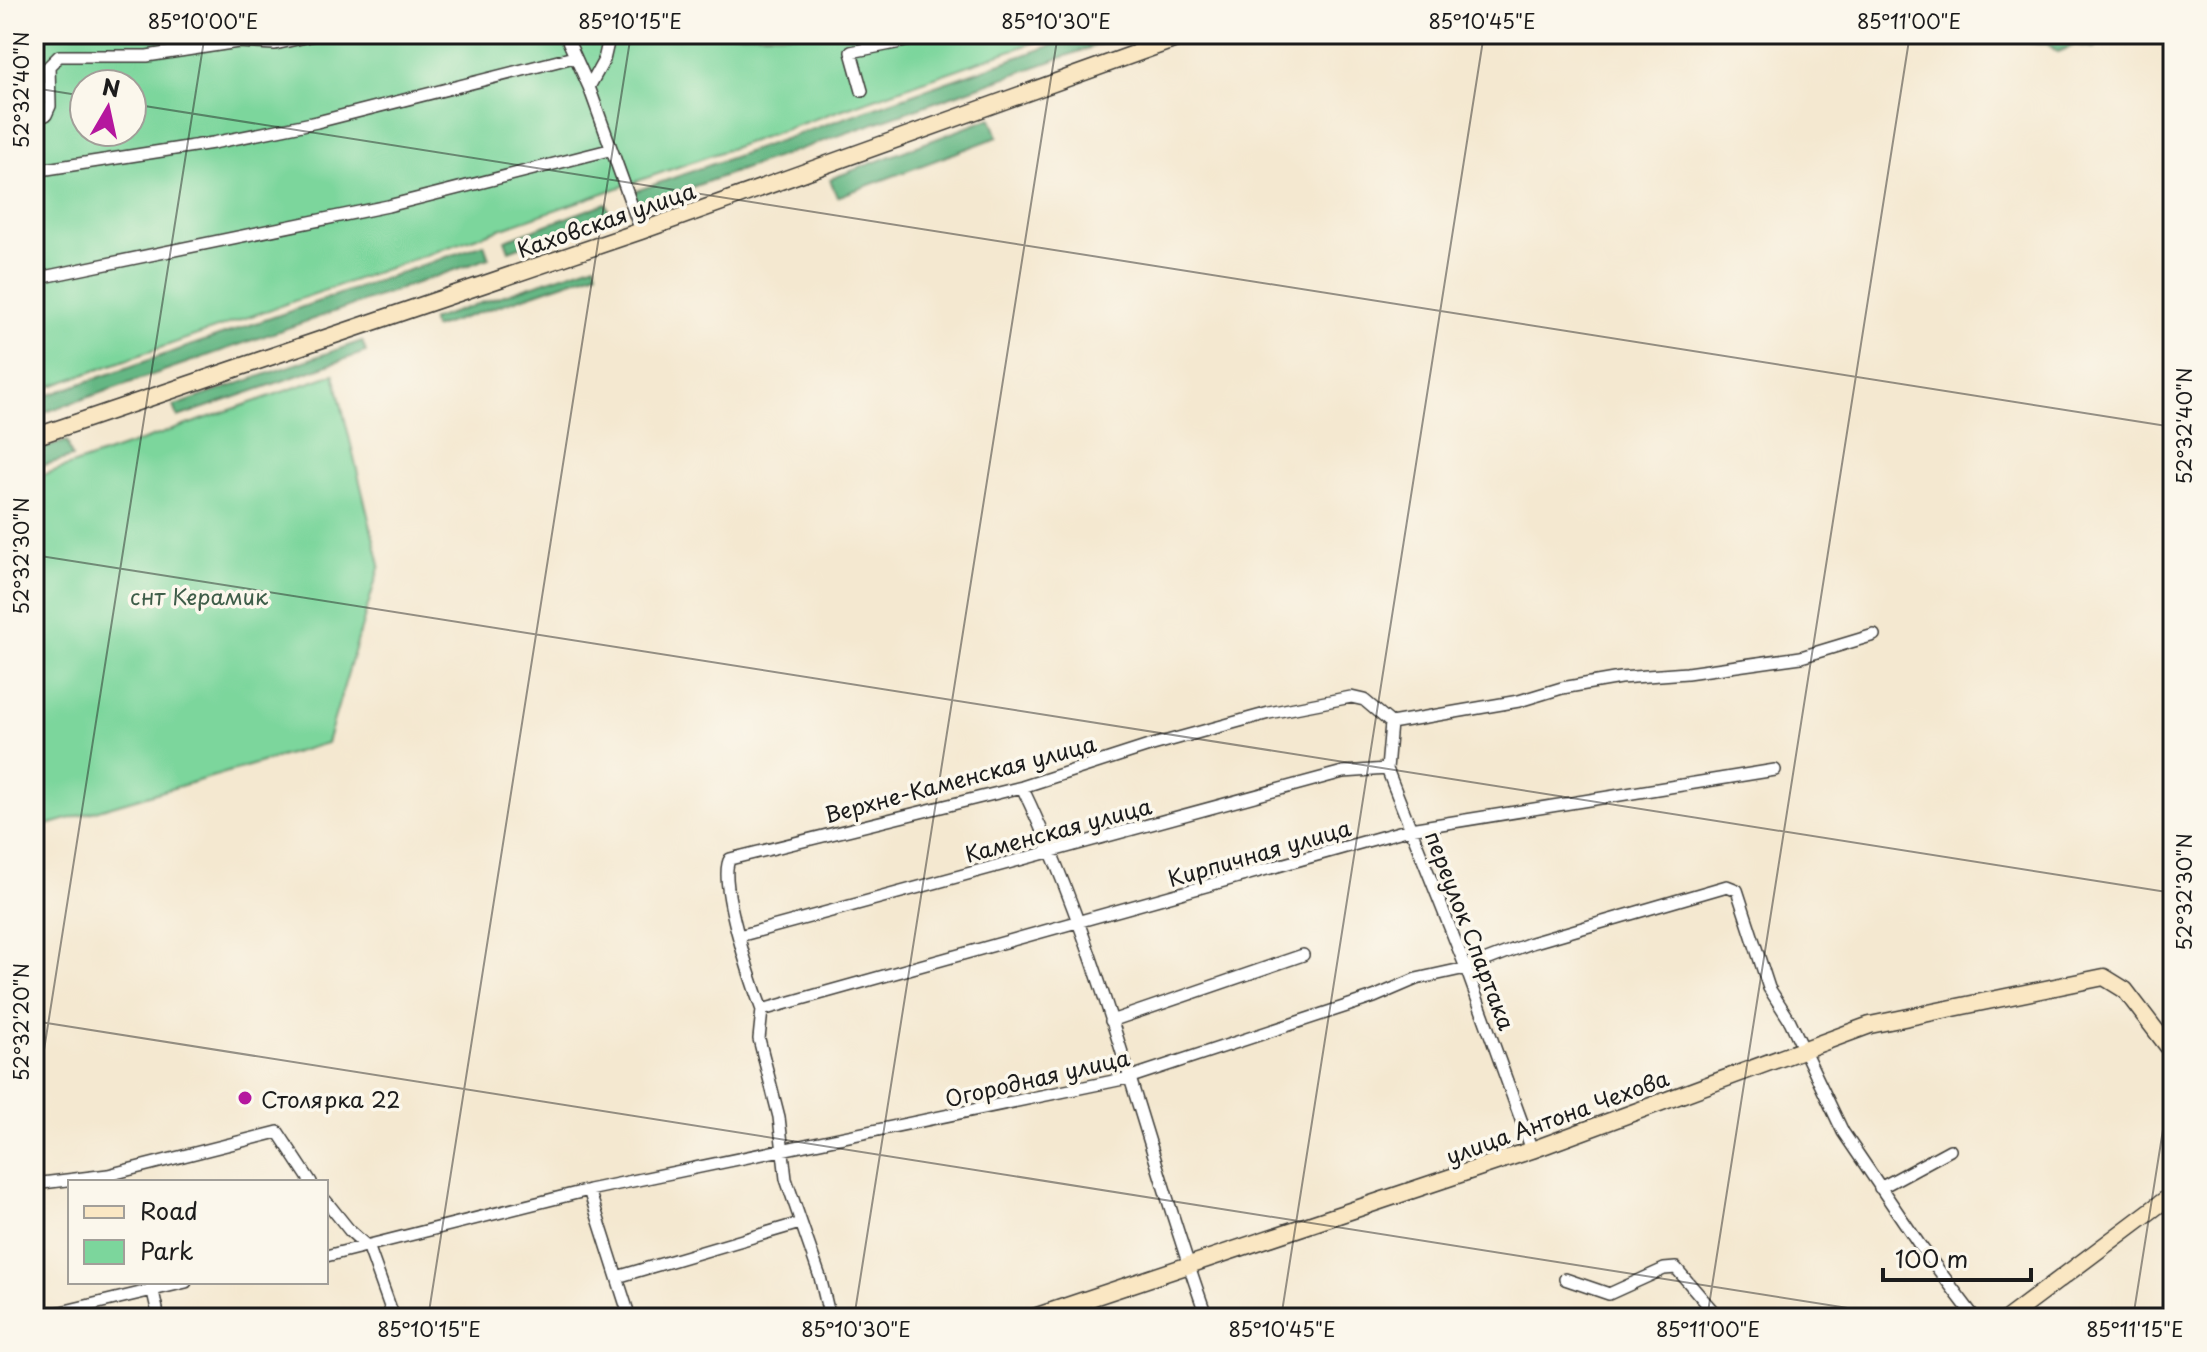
<svg xmlns="http://www.w3.org/2000/svg" width="2207" height="1352" font-family="'Playpen Sans',sans-serif">
	<style>
		.green { fill: #7cd69c; stroke: #4c795c; stroke-width: 2; fill-rule: evenodd }
		.forest { fill: #65b784; stroke: #406a50; stroke-width: 2 }
		.lines { fill: none; stroke-linecap: round; stroke-linejoin: round }
		.street-casing { stroke: #3c3b37; stroke-width: 14 }
		.secondary-casing { stroke: #3c3b37; stroke-width: 19 }
		.street { stroke: #fff; stroke-width: 11 }
		.secondary { stroke: #fae7c3; stroke-width: 16 }
		.ticks { fill: none; stroke: #1c1c1c; stroke-width: 2; stroke-opacity: 0.45 }
		.poi-dot { fill: #b5179e; stroke: #fbf7ec; stroke-width: 3 }
		.labels { text-anchor: middle; dominant-baseline: central; stroke-width: 7; stroke-linejoin: round; paint-order: stroke }
		.street-label { font-size: 22px; fill: #1c1c1c; stroke: #fbf7ec }
		.park-label { font-size: 22px; fill: #3e5d49; stroke: #fbf7ec }
		.poi-label { font-size: 22px; fill: #1c1c1c; stroke: #fbf7ec; text-anchor: start }
		.neatline { fill: none; stroke: #1c1c1c; stroke-width: 3 }
		.ticks-label { font-size: 20px; text-anchor: middle; fill: #1c1c1c }
	</style>
	<rect width="100%" height="100%" fill="#fbf7ec"/>
	<filter id="ink" filterUnits="userSpaceOnUse"><feTurbulence type="fractalNoise" baseFrequency=".0125" numOctaves="2"/><feDisplacementMap in="SourceGraphic" scale="16" xChannelSelector="R" yChannelSelector="G"/><feConvolveMatrix kernelMatrix="1 2 1 2 8 2 1 2 1" color-interpolation-filters="sRGB"/></filter>
	<filter id="wash" filterUnits="userSpaceOnUse"><feTurbulence type="fractalNoise" baseFrequency=".006" numOctaves="4" result="noise"/><feDisplacementMap in="SourceGraphic" scale="32" xChannelSelector="R" yChannelSelector="G"/><feGaussianBlur stdDeviation="1.8" result="paint"/><feColorMatrix in="noise" values="0 0 0 0 0 0 0 0 0 0 0 0 0 0 0 0 0 1.4 0 .05"/><feComposite in="paint" operator="in"/></filter>
	<g filter="url(#wash)">
		<rect width="100%" height="100%" fill="#f4e8d0"/>
		<path class="green" d="M34 34H1058L34 392ZM84 84H132V132H84Z
			M334 374 380 565 327 743 34 829V478Z"/>
		<path class="forest" d="M1084 34H1129L635 207 630 193Z
			M2024 34H2105L2095 48 2075 45 2058 52 2047 44 2030 43Z
			M991 118 998 137 837 197 830 179Z
			M606 203 610 214 509 251 505 240Z
			M484 244 489 258 34 416V400Z
			M595 264 597 272 434 328 431 320Z
			M362 341 366 352 178 417 174 406Z
			M67 441 72 457 34 468V451Z"/>
	</g>
	<g filter="url(#ink)">
		<g class="lines">
			<defs>
				<path id="street" d="M565 34 589 87 641 231
					M589 87 604 60 610 34
					M862 91 851 52 941 34
					M34 117 46 115 50 106 49 66 59 56H147L238 42 275 44 319 34
					M34 171 213 143 317 122 574 57
					M34 279 388 206 609 150
					M1391 723 1519 701 1562 688 1620 678 1687 673 1801 657 1874 635
					M1391 723 1387 769 1466 968 1532 1150
					M1022 787C1103 956 1144 1142 1207 1318
					M739 936 1343 772 1387 769
					M762 1010 1410 829 1775 770
					M762 1010C753 986 716 878 730 859L1022 787 1149 746 1269 713 1351 697 1364 700 1391 723
					M762 1010 759 1039 779 1117 786 1179 820 1277 830 1318
					M1111 1021 1303 955
					M34 1184 108 1175 278 1132 311 1182
					M1880 1188 1950 1150
					M589 1190 630 1318
					M326 1201 350 1231 369 1248 394 1318
					M326 1256 589 1190 1128 1078 1374 997 1416 979 1466 968 1531 943 1727 886 1737 890 1769 988 1790 1021 1843 1132 1919 1244 1975 1318
					M617 1277 800 1223
					M1565 1279 1609 1294 1664 1269 1676 1268 1719 1318
					M151 1283 159 1318
					M36 1318 186 1282"/>
				<path id="secondary" d="M34 437 641 231 1190 34
					M1031 1318 1532 1150 1870 1025 2104 977 2125 990 2173 1053
					M2008 1318 2173 1194"/>
			</defs>
			<use href="#street" class="street-casing"/>
			<use href="#secondary" class="secondary-casing"/>
			<use href="#street" class="street"/>
			<use href="#secondary" class="secondary"/>
		</g>
	</g>
	<path class="ticks" d="M34 88 84 96M132 104 2173 427M34 555 2173 893M34 1021 1911 1318M34 1113 205 34M428 1318 631 34M854 1318 1058 34M1281 1318 1484 34M1707 1318 1910 34M2133 1318 2173 1067"/>
	<circle class="poi-dot" cx="245" cy="1098" r="8"/>
	<g class="labels">
		<g class="street-label">
			<text transform="translate(606 219) rotate(-19)">Каховская улица</text>
			<text transform="translate(960 778) rotate(-15)">Верхне-Каменская улица</text>
			<text transform="translate(1058 829) rotate(-15)">Каменская улица</text>
			<text transform="translate(1259 852) rotate(-16)">Кирпичная улица</text>
			<text transform="translate(1471 930) rotate(69)">переулок Спартака</text>
			<text transform="translate(1037 1077) rotate(-13)">Огородная улица</text>
			<text transform="translate(1557 1116) rotate(-20)">улица Антона Чехова</text>
		</g>
		<g class="park-label">
			<text x="199" y="595">снт Керамик</text>
		</g>
		<g class="poi-label">
			<text x="261" y="1098">Столярка 22</text>
		</g>
	</g>
	<rect width="2207" height="1352" fill="none" stroke="#fbf7ec" stroke-width="88"/>
	<rect x="68" y="1180" width="260" height="104" fill="#fbf7ec" stroke="#a29f99" stroke-width="2"/>
	<rect x="84" y="1206" width="40" height="12" fill="#fae7c3" stroke="#a29f99" stroke-width="2"/>
	<text x="140" y="1220" font-size="24" fill="#1c1c1c">Road</text>
	<rect x="84" y="1240" width="40" height="24" fill="#7cd69c" stroke="#a29f99" stroke-width="2"/>
	<text x="140" y="1260" font-size="24" fill="#1c1c1c">Park</text>
	<g transform="translate(108 108) rotate(9)"><circle r="38" fill="#fbf7ec" stroke="#a29f99" stroke-width="2"/>
	<path d="M0-6L14 30L0 20L-14 30Z" fill="#b5179e"/>
	<text y="-12" font-size="22" font-weight="bold" text-anchor="middle" fill="#1c1c1c">N</text>
	</g>
	<path d="M1883 1268v12h148v-12" fill="none" stroke="#1c1c1c" stroke-width="4"/>
	<text x="1895" y="1268" font-size="24" fill="#1c1c1c" stroke="#fbf7ec" stroke-width="6" paint-order="stroke">100 m</text>
	<rect x="44" y="44" width="2119" height="1264" class="neatline"/>
	<g class="ticks-label">
		<text x="203" y="29">85°10'00"E</text>
		<text x="630" y="29">85°10'15"E</text>
		<text x="1056" y="29">85°10'30"E</text>
		<text x="1482" y="29">85°10'45"E</text>
		<text x="1909" y="29">85°11'00"E</text>
		<text transform="translate(22 90) rotate(-90)" y="7">52°32'40"N</text>
		<text transform="translate(2185 426) rotate(-90)" y="7">52°32'40"N</text>
		<text transform="translate(22 556) rotate(-90)" y="7">52°32'30"N</text>
		<text transform="translate(2185 892) rotate(-90)" y="7">52°32'30"N</text>
		<text transform="translate(22 1022) rotate(-90)" y="7">52°32'20"N</text>
		<text x="429" y="1337">85°10'15"E</text>
		<text x="856" y="1337">85°10'30"E</text>
		<text x="1282" y="1337">85°10'45"E</text>
		<text x="1708" y="1337">85°11'00"E</text>
		<text x="2135" y="1337">85°11'15"E</text>
	</g>
</svg>
